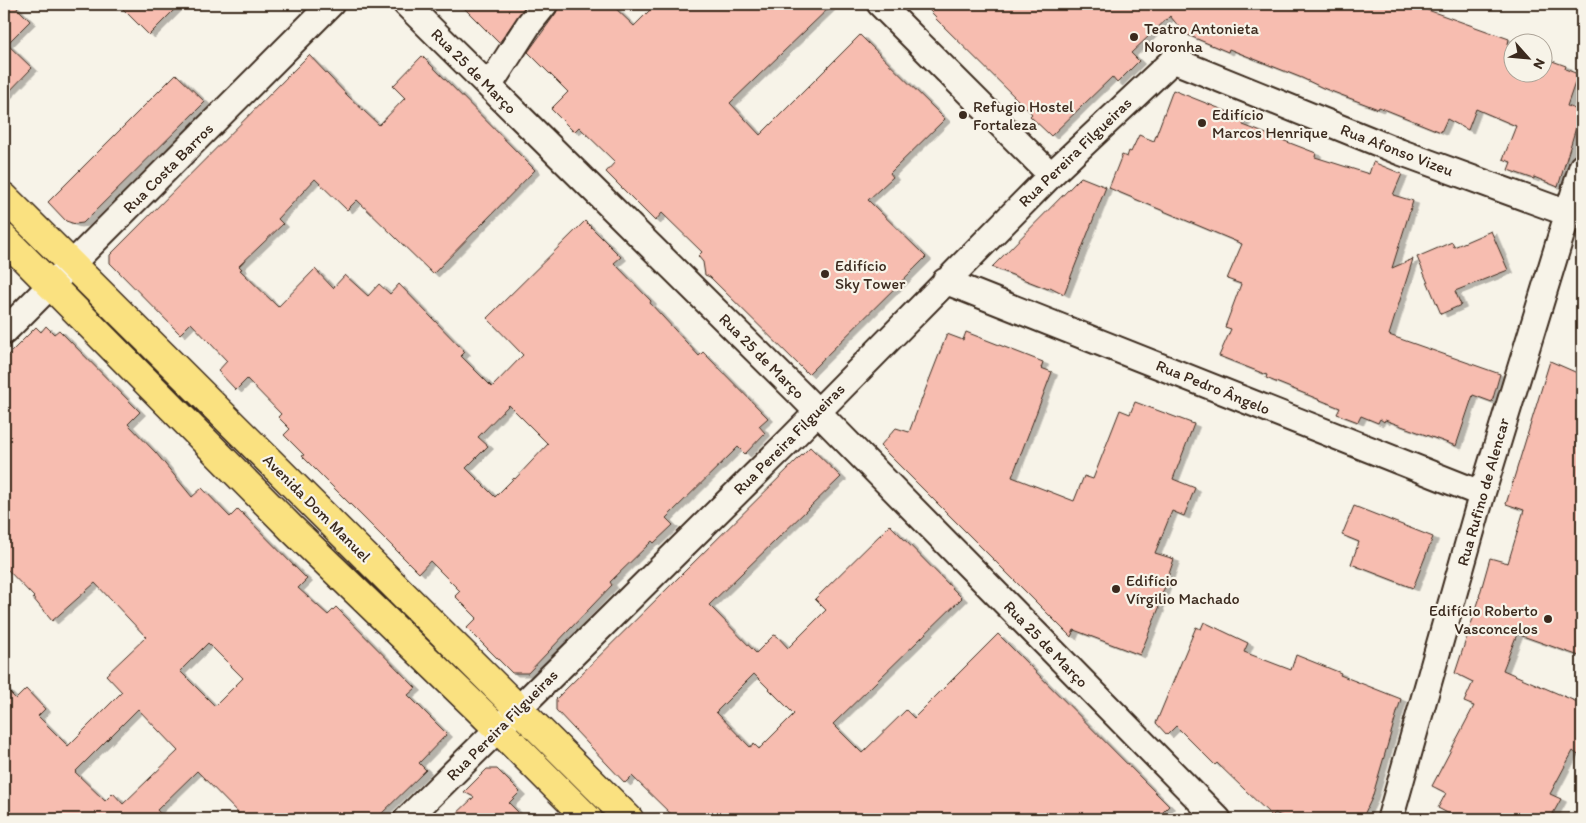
<svg xmlns="http://www.w3.org/2000/svg" width="1586" height="823" font-family="Itim,sans-serif">
	<style>
		.building { fill: #f7bdb0; stroke: #3b2a1e; fill-rule: evenodd; filter: url(#shadow) }
		.lines { fill: none; stroke-linecap: round; stroke-linejoin: round }
		.minor-casing { stroke: #3b2a1e; stroke-width: 29 }
		.major-casing { stroke: #3b2a1e; stroke-width: 31 }
		.minor { stroke: #f7f3e8; stroke-width: 25 }
		.major { stroke: #fae180; stroke-width: 28 }
		.poi-dot { fill: #3b2a1e; stroke: #f7f3e8; stroke-width: 2 }
		.labels { text-anchor: middle; dominant-baseline: central; stroke-width: 4.5; stroke-linejoin: round; paint-order: stroke }
		.poi-label { font-size: 16px; fill: #3b2a1e; stroke: #f7f3e8; text-anchor: start }
		.street-label { font-size: 16px; fill: #3b2a1e; stroke: #f7f3e8 }
	</style>
	<defs>
		<filter id="shadow"><feDropShadow dx="5.5" dy="3" stdDeviation="0" flood-color="#0004"/></filter>
	</defs>
	<rect width="100%" height="100%" fill="#f7f3e8"/>
	<filter id="ink" filterUnits="userSpaceOnUse"><feTurbulence type="fractalNoise" baseFrequency=".02" numOctaves="2"/><feDisplacementMap in="SourceGraphic" scale="10" xChannelSelector="R" yChannelSelector="G"/><feConvolveMatrix kernelMatrix="1 2 1 2 8 2 1 2 1" color-interpolation-filters="sRGB"/></filter>
	<g filter="url(#ink)">
		<path class="building" d="M4 4H13L30 21 7 44 32 68 4 97Z
			M118 4H180L149 35Z
			M460 4H527L499 43Z
			M559 4H611L634 26 656 4H833L730 103 760 135 860 35 945 119 890 173 893 177 868 200 926 257 808 374 710 277 705 275 703 262 698 256 702 252 662 213 655 221 606 172 615 162 579 127 574 132 551 109 568 92 528 52 556 13Z
			M923 4H1411L1509 39 1508 44 1514 46V72H1544V58L1566 66 1565 69 1578 74 1567 106 1581 111 1558 187 1534 177V179L1508 170 1511 162 1503 159 1516 126 1476 109 1468 130 1447 119 1441 132 1379 107 1378 109 1323 88 1302 78 1229 49 1228 52 1190 36 1184 33 1170 16 1131 53 1139 61 1117 83 1112 77 1051 136 1030 116 1032 114 935 18 936 17Z
			M309 55 348 96 379 125 405 98 393 86 422 56 535 170 433 274 357 200 347 210 315 179 278 219 283 224 239 266 242 269 240 270 278 307 315 269 333 288 345 275 368 296 379 284 390 294 399 284 465 352 461 356 492 387 523 355 487 318 585 221 621 257 614 263 651 301 650 303 699 356 703 352 768 418 759 426 765 433 745 454 738 447 666 518 673 525 654 543 652 541 610 582 612 585 528 673H512L467 628 477 618 455 596 460 591 430 561 419 573 302 456 304 455 284 435 290 429 278 417 281 414 247 379 236 390 218 371 227 361 191 323 180 334 110 263V255ZM509 405 548 444 515 479 514 478 495 497 466 468 488 446 478 437Z
			M176 74 205 102 83 223 75 224 66 221 48 202Z
			M1173 90 1246 119 1243 125 1316 153 1315 157 1369 174 1373 162 1402 174 1393 195 1413 201 1392 268 1413 259 1389 335 1500 374 1492 402 1473 395 1456 446 1385 420 1384 422 1380 419 1378 423 1361 416 1358 422 1337 414 1340 408 1266 378 1267 375 1219 356 1231 329 1225 327 1241 284 1227 279 1242 244 1109 188 1122 155 1127 157 1129 151 1131 152 1139 135 1154 141Z
			M1081 177 1106 187 1064 294 1050 287 1048 289 992 267Z
			M1491 231 1508 270 1455 291 1461 305 1441 314 1417 257 1452 242 1454 247Z
			M46 326 54 334 59 330 140 412 128 424 156 453 192 497 202 488 230 517 238 509 307 579 298 588 328 615 336 607 416 688 408 695 447 734 419 763 426 770 376 819H244L197 771 157 810 165 819H4V687L16 699 26 689 45 709 38 716 68 746 122 692 106 675 146 637 95 583 52 621 33 598 34 597 4 566V359L36 327 41 332ZM208 643 243 678 215 706 180 671ZM138 709 178 751 123 804 113 793 105 801 75 772Z
			M966 332 1043 362 1041 368 1052 372 1012 477 1074 501 1084 476 1093 479 1120 410 1130 414 1135 402 1194 424 1173 479 1195 488 1184 516 1172 511 1155 553 1174 559 1158 607 1159 608 1140 655 1074 630 1071 637 880 446 896 428 909 432 947 334 963 340Z
			M1550 361 1582 375V657L1517 634 1503 670 1582 704V758L1573 751 1550 794 1561 799 1550 819H1459L1438 808 1446 793 1432 786 1474 706 1464 702 1473 682 1455 673 1480 597H1479L1490 558 1508 563 1524 510 1506 504Z
			M810 447 841 477 709 605 714 610 756 653 774 635 777 636 788 648 826 610 815 599 890 525 962 598 833 724 862 753 906 710 914 718 998 634 1169 806 1156 819H676L632 776 625 783 556 710V699ZM754 674 794 714 759 749 754 744 750 747 716 712Z
			M1354 506 1433 537 1413 588 1351 564 1359 542 1342 535Z
			M1204 622 1248 643 1244 652 1291 670 1296 655 1341 673 1340 675 1401 699 1372 798 1362 819H1288L1275 813 1272 816 1217 763 1215 765 1176 726 1167 735 1156 723 1196 627 1201 629Z
			M487 769H497L520 792 509 803 525 819H451L474 797 464 792Z"/>
		<g class="lines">
			<defs>
				<path id="minor" d="M406 4 799 393 1218 819
					M880 4 1051 175
					M489 86 529 24 545 4
					M945 281 1482 494
					M4 332 331 4
					M407 819 792 438 1051 175 1173 60 1400 152 1567 213
					M1390 819 1482 494 1582 167"/>
				<path id="major" d="M4 197 629 819
					M4 238 292 529 482 713 588 819"/>
			</defs>
			<use href="#minor" class="minor-casing"/>
			<use href="#major" class="major-casing"/>
			<use href="#minor" class="minor"/>
			<use href="#major" class="major"/>
		</g>
	</g>
	<g class="poi-dot">
		<circle cx="1134" cy="37" r="5"/>
		<circle cx="963" cy="115" r="5"/>
		<circle cx="1202" cy="123" r="5"/>
		<circle cx="825" cy="274" r="5"/>
		<circle cx="1116" cy="589" r="5"/>
		<circle cx="1548" cy="619" r="5"/>
	</g>
	<g class="labels">
		<g class="poi-label">
			<text x="1144" y="28">Teatro Antonieta<tspan x="1144" dy="18">Noronha</tspan></text>
			<text x="973" y="106">Refugio Hostel<tspan x="973" dy="18">Fortaleza</tspan></text>
			<text x="1212" y="114">Edifício<tspan x="1212" dy="18">Marcos Henrique</tspan></text>
			<text x="835" y="265">Edifício<tspan x="835" dy="18">Sky Tower</tspan></text>
			<text x="1126" y="580">Edifício<tspan x="1126" dy="18">Vírgilio Machado</tspan></text>
			<text x="1538" y="610" text-anchor="end">Edifício Roberto<tspan x="1538" dy="18">Vasconcelos</tspan></text>
		</g>
		<g class="street-label">
			<text transform="translate(474 71) rotate(45)">Rua 25 de Março</text>
			<text transform="translate(1397 150) rotate(21)">Rua Afonso Vizeu</text>
			<text transform="translate(1075 152) rotate(-44)">Rua Pereira Filgueiras</text>
			<text transform="translate(168 168) rotate(-45)">Rua Costa Barros</text>
			<text transform="translate(762 356) rotate(45)">Rua 25 de Março</text>
			<text transform="translate(1213 387) rotate(22)">Rua Pedro Ângelo</text>
			<text transform="translate(789 439) rotate(-45)">Rua Pereira Filgueiras</text>
			<text transform="translate(1483 492) rotate(-74)">Rua Rufino de Alencar</text>
			<text transform="translate(317 508) rotate(45)">Avenida Dom Manuel</text>
			<text transform="translate(1046 644) rotate(46)">Rua 25 de Março</text>
			<text transform="translate(502 725) rotate(-45)">Rua Pereira Filgueiras</text>
		</g>
	</g>
	<rect width="1586" height="823" fill="none" stroke="#f7f3e8" stroke-width="20"/>
	<rect x="10" y="10" width="1566" height="803" fill="none" stroke="#3b2a1e" stroke-width="2" filter="url(#ink)"/>
	<g transform="translate(1528 58) rotate(117)"><circle r="24" fill="#f7f3e8" stroke="#aca397"/>
	<path d="M0-4L9 19L0 12L-9 19Z" fill="#3b2a1e"/>
	<text y="-8" font-size="14" font-weight="bold" text-anchor="middle" fill="#3b2a1e">N</text>
	</g>
</svg>
